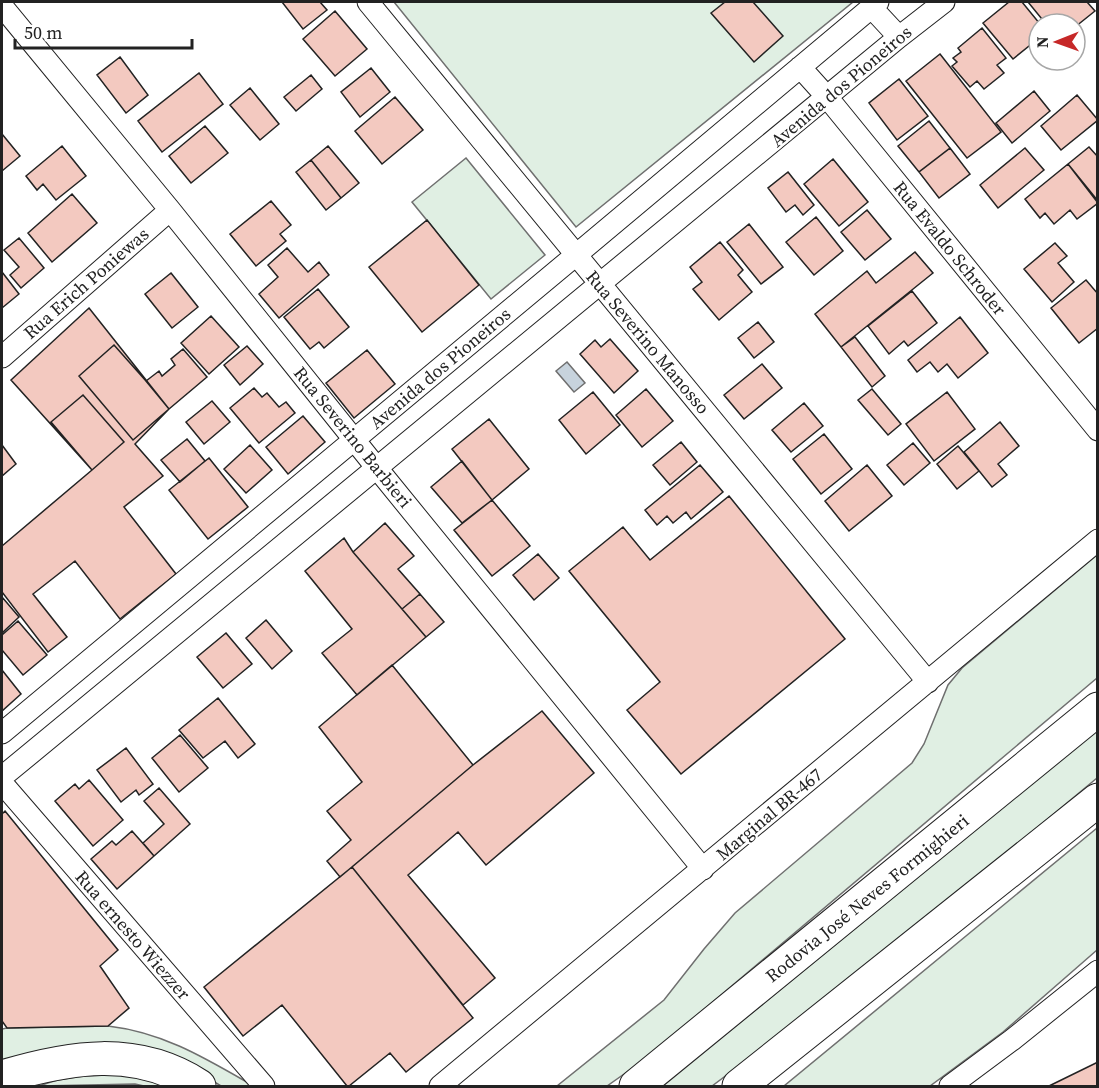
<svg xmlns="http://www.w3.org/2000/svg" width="1099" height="1088" font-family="'Source Serif 4',serif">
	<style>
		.green { fill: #e0efe3; stroke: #6f6f6f; stroke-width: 1.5 }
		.water { fill: #c7d3dd; stroke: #6f6f6f; stroke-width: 1.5 }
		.building { fill: #f3c9c0; stroke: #222; stroke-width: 1.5 }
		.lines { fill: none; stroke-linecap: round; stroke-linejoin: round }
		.street-casing { stroke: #222; stroke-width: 23 }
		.highway-casing { stroke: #222; stroke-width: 35 }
		.street { stroke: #fff; stroke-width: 21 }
		.highway { stroke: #fff; stroke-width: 33 }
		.labels { text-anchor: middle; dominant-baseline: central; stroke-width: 4.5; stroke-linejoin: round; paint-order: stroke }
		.street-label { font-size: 18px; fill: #222; stroke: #fff }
	</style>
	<rect width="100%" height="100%" fill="#fff"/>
	<path class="green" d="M394 2H853L576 227Z
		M466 158 545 255 491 299 412 202Z
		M1097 555V678L644 1060 607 1086H557L664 1000 704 949 735 913 912 763 924 744 948 685 962 668Z
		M1097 730V778L854 980 712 1086H663Z
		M1097 828V950L1003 1032 930 1086H784Z
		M108 1026C160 1032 200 1055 245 1081L251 1086H221L172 1056 2 1066V1029L7 1028Z
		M135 1075 172 1086H144L135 1084 39 1086C70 1074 102 1075 135 1075Z"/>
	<path class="water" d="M567 362 585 383 574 392 556 371Z"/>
	<path class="building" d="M282 2H320L327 10 303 29Z
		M725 2H753L783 36 754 62 711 13Z
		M1009 2H1022L1040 24H1039V38L1013 59 983 23Z
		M1028 2H1087L1095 11 1075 27V24H1046Z
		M335 11 367 49 335 76 303 39Z
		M982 28 1006 58 997 65 1004 73 984 89 977 81 970 87 952 66 957 62 953 58 961 52 958 48Z
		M940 54 1001 132 967 158 906 81Z
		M120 57 148 95 126 113 97 75Z
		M371 68 390 92 360 117 341 92Z
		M199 73 223 104 162 152 138 121Z
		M311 75 322 89 296 111 284 97Z
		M899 79 928 116 897 140 869 103Z
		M250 88 279 124 260 140 230 105Z
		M1034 91 1050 111 1012 143 996 123Z
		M1077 95 1098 120 1061 150 1041 126Z
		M395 97 423 130 382 164 355 131Z
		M929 121 950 148 919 172 898 146Z
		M205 126 228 153 191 183 169 156Z
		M2 134 20 156 2 171Z
		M62 146 86 176 56 200 43 184 37 190 26 176Z
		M328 146 359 183 341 198 311 160Z
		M1089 147 1098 157V201L1068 164Z
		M950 148 970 174 939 198 919 172Z
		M1025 148 1044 170 998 208 980 185Z
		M833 159 868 202 839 226 804 184Z
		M311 160 341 198 326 210 296 172Z
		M1068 164 1098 203 1077 219 1070 210 1054 224 1045 213 1040 218 1025 199Z
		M788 172 814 205 803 215 795 205 786 212 768 188Z
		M72 194 97 223 52 262 28 233Z
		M271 201 291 225 280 234 286 241 256 266 230 234Z
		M867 210 891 239 865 260 841 232Z
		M816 217 843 251 814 275 786 242Z
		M427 220 479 285 422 332 369 267Z
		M749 224 783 267 761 284 727 242Z
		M19 238 44 268 21 288 10 275 19 267 4 250Z
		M720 242 743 270 738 275 752 292 719 320 693 289 702 282 690 267Z
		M1055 243 1067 256 1058 263 1074 282 1052 302 1024 269Z
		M287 248 308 272 319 262 329 275 279 318 259 294 278 277 268 265Z
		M915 252 933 273 841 347 815 314 867 271 876 283Z
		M2 272 19 294 2 308Z
		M171 273 198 307 172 328 145 294Z
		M1086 280 1098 294V328L1079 343 1051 308Z
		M318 289 349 327 324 348 319 342 310 349 284 317Z
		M912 291 937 323 908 346 904 341 889 354 868 326Z
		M89 308 169 409 135 444 163 476 124 507 176 574 120 619 75 561 33 594 67 637 48 652 2 592V546L92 470 11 380Z
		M211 316 239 347 209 374 181 343Z
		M960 317 988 353 958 378 947 364 938 372 930 362 917 372 908 360Z
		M758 322 774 342 754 358 738 338Z
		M855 337 885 376 872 387 841 347Z
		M610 339 638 371 614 393 580 354 595 340 601 347Z
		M114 345 146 381 169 409 133 440 79 376Z
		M247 346 263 364 240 385 224 365Z
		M183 349 207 377 169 409 146 381 159 371 162 376 175 365 171 359Z
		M367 350 395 384 354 418 326 383Z
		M762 364 782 388 744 419 724 395Z
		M254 388 262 397 267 393 279 407 286 402 295 413 259 443 230 408Z
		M646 389 673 421 642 447 616 415Z
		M872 389 901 424 888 435 858 400Z
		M593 392 620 425 586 454 559 420Z
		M947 392 975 429 934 461 906 424Z
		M83 395 124 442 92 470 51 422Z
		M212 401 230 422 204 444 186 422Z
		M804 403 823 426 791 452 772 430Z
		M303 416 325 442 288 474 266 447Z
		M489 419 529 469 492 500 452 449Z
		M1000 422 1019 446 998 464 1007 475 992 487 964 452Z
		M824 434 852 469 821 494 793 459Z
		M187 439 205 461 180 482 161 460Z
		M681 442 697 462 670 485 653 465Z
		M913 443 930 463 904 485 887 465Z
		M2 445 16 464 2 476Z
		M250 445 272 470 246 493 224 469Z
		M958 446 979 471 957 489 937 464Z
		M209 458 248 507 208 539 169 490Z
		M462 461 492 500 462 523 431 487Z
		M700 465 723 492 691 519 686 512 673 523 667 516 657 525 645 510Z
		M867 465 892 496 849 531 825 501Z
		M729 496 845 639 681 774 627 710 660 682 569 571 623 527 650 560Z
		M492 500 530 546 492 576 454 530Z
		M385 523 414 556 398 569 420 594 402 609 353 552Z
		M344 538 353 552 426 637 357 695 322 653 352 629 305 571Z
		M538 554 559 578 534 600 513 575Z
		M420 594 444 622 426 637 402 609Z
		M2 597 19 617 2 633Z
		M266 620 292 651 272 669 246 638Z
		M18 621 47 655 23 675 2 650V635Z
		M226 633 252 664 223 688 197 657Z
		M392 665 473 765 340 877 327 861 351 840 327 811 362 782 319 727Z
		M2 670 21 694 2 711Z
		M218 698 255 744 238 758 225 741 203 758 179 730Z
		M542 711 594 773 486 865 458 832 408 875 495 978 463 1005 352 867 473 765Z
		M180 735 208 768 179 792 152 758Z
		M126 748 153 784 139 795 136 790 121 802 97 770Z
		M89 780 123 820 93 846 55 801 75 784 79 789Z
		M159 788 190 824 154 856 143 843 164 824 144 801Z
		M5 811 118 950 100 966 129 1008 108 1026 7 1028 2 1021V814Z
		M132 831 154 856 117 889 91 859 112 841 116 845Z
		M352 867 473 1018 406 1072 390 1053 349 1086H347L282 1005 243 1036 204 987Z
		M1098 1062V1086H1049Z"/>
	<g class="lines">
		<defs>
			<path id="street" d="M368 2 928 682
				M2 6 170 210 376 467 703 869
				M871 7 899 37
				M800 67 827 97 1098 430
				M2 357 170 210
				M2 733 576 255 878 2
				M2 777C300 530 600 285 899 37L944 2
				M2 783 264 1086
				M440 1086 1098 540
				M950 1086 1012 1040 1098 971"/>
			<path id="highway" d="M2 1077C69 1057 136 1045 199 1086
				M636 1086 1098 709
				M739 1086 1098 800"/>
		</defs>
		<use href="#street" class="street-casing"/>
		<use href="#highway" class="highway-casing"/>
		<use href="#street" class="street"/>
		<use href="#highway" class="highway"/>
	</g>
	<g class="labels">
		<g class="street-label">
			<text transform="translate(841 86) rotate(-40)">Avenida dos Pioneiros</text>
			<text transform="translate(950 248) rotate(51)">Rua Evaldo Schroder</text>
			<text transform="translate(86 283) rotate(-41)">Rua Erich Poniewas</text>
			<text transform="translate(648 342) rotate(50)">Rua Severino Manosso</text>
			<text transform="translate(440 368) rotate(-40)">Avenida dos Pioneiros</text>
			<text transform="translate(353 437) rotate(51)">Rua Severino Barbieri</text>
			<text transform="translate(769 814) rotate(-40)">Marginal BR-467</text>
			<text transform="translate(867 898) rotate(-39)">Rodovia José Neves Formighieri</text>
			<text transform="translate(133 935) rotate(49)">Rua ernesto Wiezzer</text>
		</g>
	</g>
	<rect width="1099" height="1088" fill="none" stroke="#222222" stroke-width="6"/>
	<g transform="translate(1057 42) rotate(269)"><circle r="28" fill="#ffffff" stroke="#a7a7a7" stroke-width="1.5"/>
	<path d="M0-4.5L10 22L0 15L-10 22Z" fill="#c62828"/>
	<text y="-9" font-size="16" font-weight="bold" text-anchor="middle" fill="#222222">N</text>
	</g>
	<path d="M15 39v9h177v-9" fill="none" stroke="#222222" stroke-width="3"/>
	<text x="24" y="39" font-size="18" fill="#222222" stroke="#ffffff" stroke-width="4.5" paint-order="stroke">50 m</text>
</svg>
